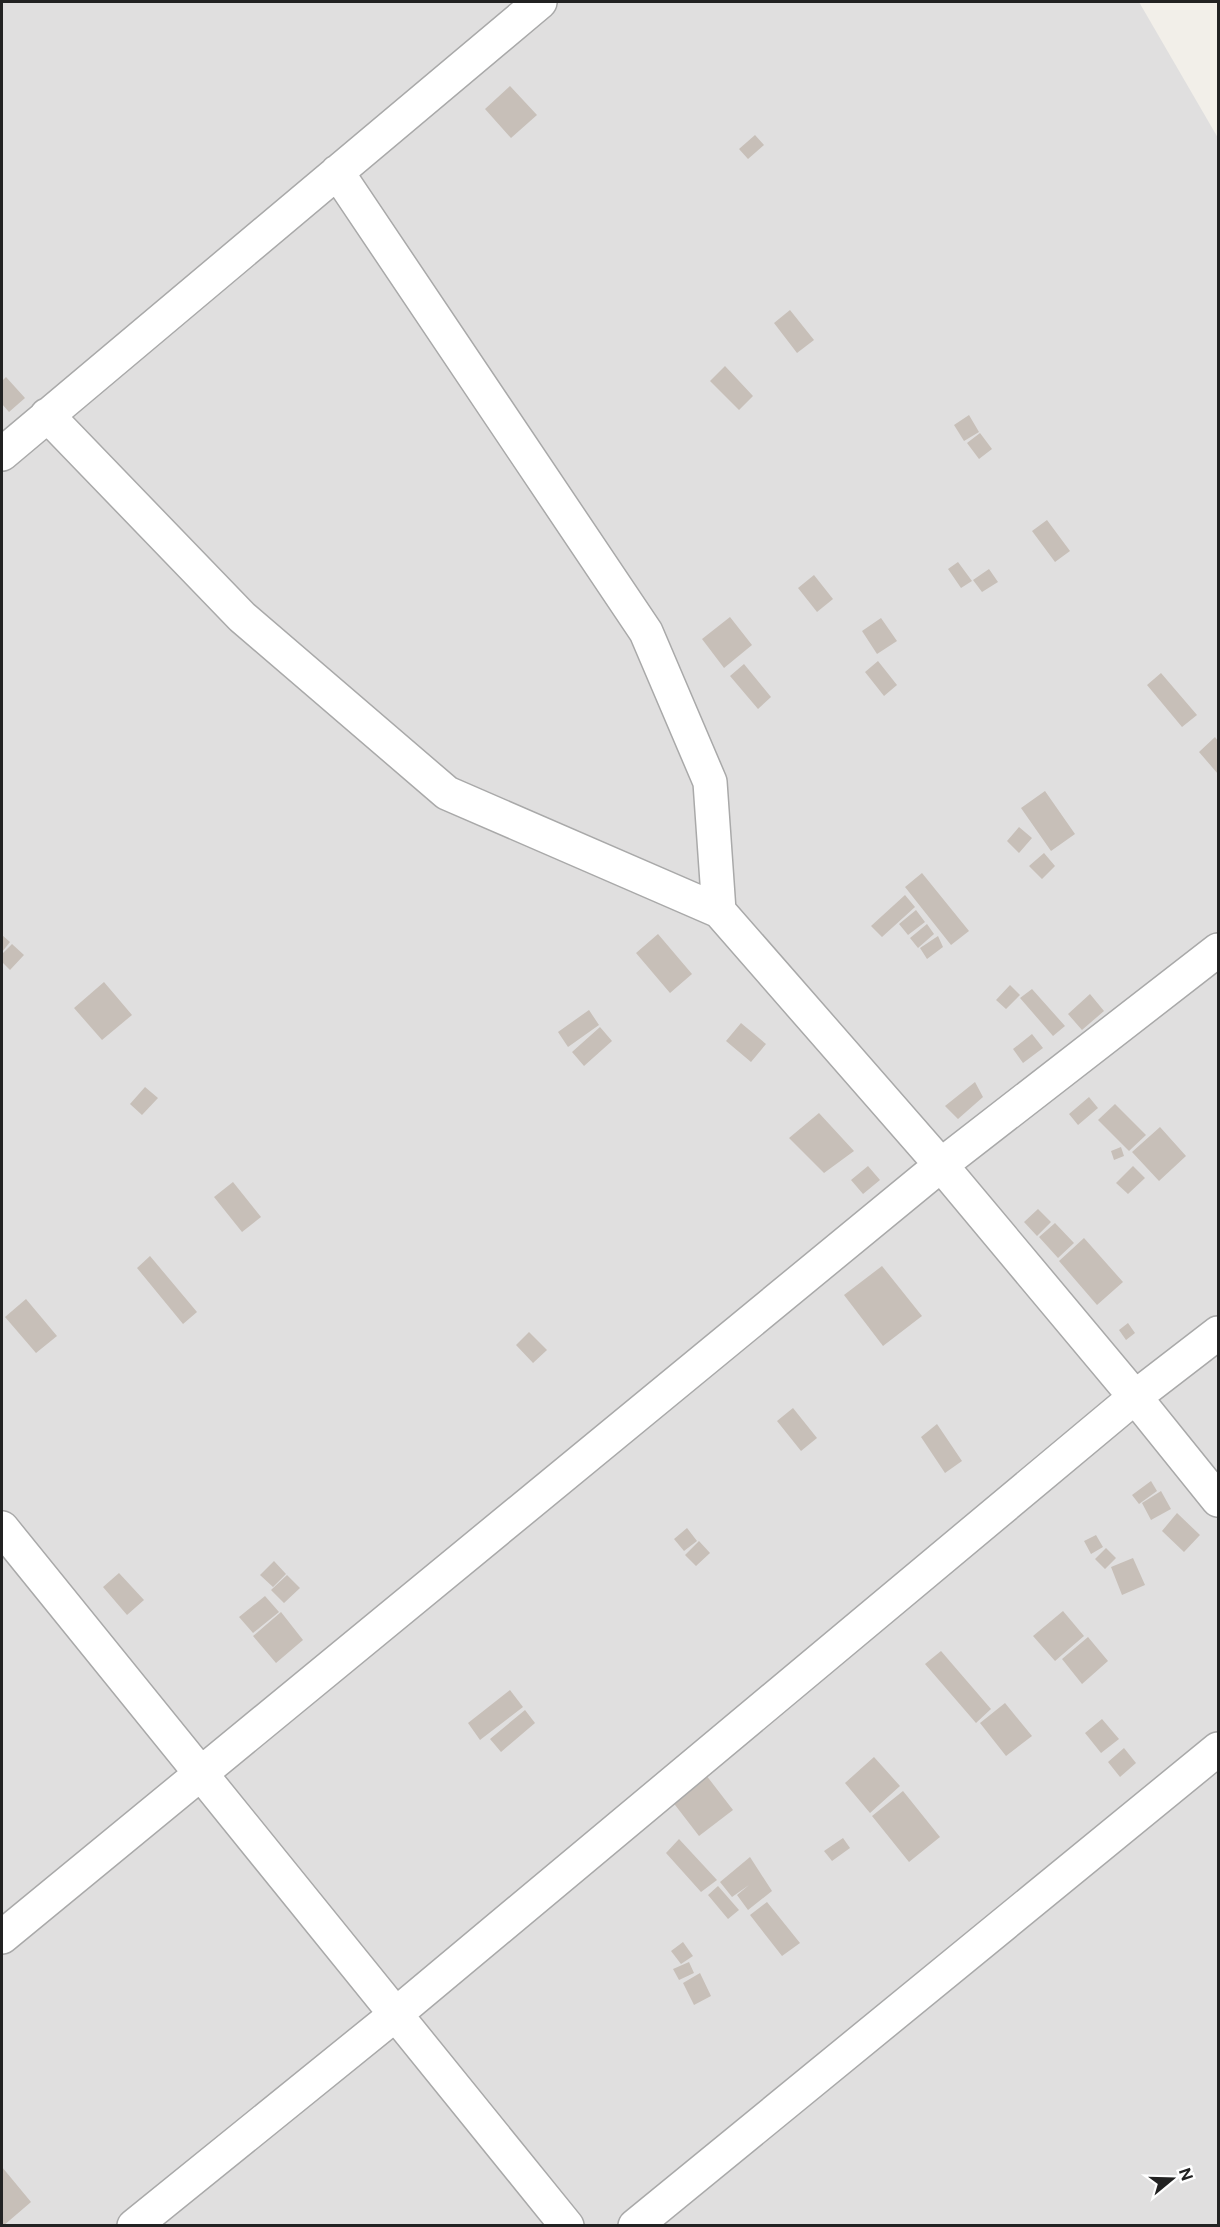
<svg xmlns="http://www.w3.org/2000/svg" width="1220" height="2227" font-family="'Public Sans',sans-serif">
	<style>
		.residential { fill: #e0dfdf }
		.building { fill: #c7bfb8 }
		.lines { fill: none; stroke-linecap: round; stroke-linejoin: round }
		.minor-casing { stroke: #a9a9a9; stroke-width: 36 }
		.minor { stroke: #fff; stroke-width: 33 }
	</style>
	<rect width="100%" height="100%" fill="#f2efe9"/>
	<path class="residential" d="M2 2H1139L1218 138V2225L2 2226Z"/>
	<path class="building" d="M510 86 537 115 511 138 485 109Z
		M755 135 764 145 748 159 739 149Z
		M790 310 814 340 797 353 774 323Z
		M725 366 753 396 739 410 710 381Z
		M6 377 25 398 9 412 2 404V381Z
		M969 415 979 432 964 441 954 425Z
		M980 433 992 449 979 459 967 443Z
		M1047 520 1070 551 1055 562 1032 531Z
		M958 562 972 581 961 588 948 569Z
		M989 569 998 582 982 592 973 580Z
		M814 575 833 599 817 612 798 588Z
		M730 617 752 645 724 668 702 639Z
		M881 618 897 641 877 654 862 631Z
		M878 661 897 685 884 696 865 672Z
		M744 664 771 697 758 709 730 676Z
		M1161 673 1197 715 1182 727 1147 685Z
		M1215 737 1218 741V774L1199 752Z
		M1045 791 1075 834 1051 851 1021 808Z
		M1019 827 1032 838 1019 853 1007 841Z
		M1044 853 1055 866 1042 879 1029 866Z
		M922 873 969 931 951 945 905 887Z
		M905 895 915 907 882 937 871 926Z
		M916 910 925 922 908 935 899 924Z
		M927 924 934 934 918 948 910 938Z
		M658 934 692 974 670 993 636 953Z
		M2 935 10 942 2 952Z
		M938 936 943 947 927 959 920 948Z
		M12 944 24 955 10 970 2 962V954Z
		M104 982 132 1015 102 1040 74 1008Z
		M1010 985 1020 995 1006 1009 996 1000Z
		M1032 989 1065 1026 1053 1036 1020 998Z
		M1090 994 1104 1011 1082 1030 1068 1014Z
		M589 1010 599 1025 568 1047 558 1032Z
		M741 1023 766 1044 751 1062 726 1041Z
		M600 1027 612 1041 584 1066 572 1052Z
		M1032 1034 1043 1048 1023 1063 1013 1049Z
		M975 1082 983 1097 958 1119 945 1106Z
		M145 1087 158 1098 142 1115 130 1104Z
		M1089 1097 1098 1108 1078 1125 1069 1114Z
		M1115 1104 1146 1135 1129 1151 1098 1120Z
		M819 1113 854 1151 824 1173 789 1138Z
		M1160 1127 1186 1156 1159 1181 1132 1152Z
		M1121 1147 1124 1156 1114 1160 1111 1151Z
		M868 1166 880 1180 863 1194 851 1180Z
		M1133 1166 1145 1178 1128 1194 1116 1183Z
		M233 1182 261 1217 242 1232 214 1197Z
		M1038 1209 1051 1222 1037 1236 1024 1222Z
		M1055 1223 1074 1243 1058 1258 1039 1237Z
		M1084 1238 1123 1282 1097 1305 1059 1261Z
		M150 1256 197 1312 183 1324 137 1268Z
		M882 1266 922 1316 883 1346 844 1295Z
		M26 1299 57 1336 36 1353 5 1317Z
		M1128 1323 1135 1333 1126 1340 1119 1330Z
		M529 1332 547 1350 533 1363 516 1345Z
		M793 1408 817 1438 801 1451 777 1421Z
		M937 1424 962 1461 945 1473 921 1437Z
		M1151 1481 1157 1491 1139 1504 1132 1495Z
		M1161 1491 1171 1509 1151 1520 1142 1503Z
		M1177 1513 1200 1535 1184 1552 1162 1531Z
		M687 1528 697 1541 684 1551 674 1539Z
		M1096 1535 1103 1547 1091 1554 1084 1541Z
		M699 1541 710 1553 696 1566 685 1555Z
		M1106 1548 1116 1558 1105 1569 1095 1559Z
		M1133 1558 1145 1585 1122 1595 1111 1567Z
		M274 1561 286 1574 273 1587 260 1575Z
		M119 1573 144 1600 127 1615 103 1587Z
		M287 1575 300 1588 284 1603 271 1590Z
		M265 1596 279 1612 253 1633 239 1617Z
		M1063 1611 1084 1636 1055 1661 1033 1636Z
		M281 1612 303 1640 276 1663 253 1636Z
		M1088 1637 1108 1661 1082 1684 1062 1659Z
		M941 1651 991 1709 976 1723 925 1664Z
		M510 1690 523 1707 480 1740 468 1723Z
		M1005 1703 1032 1736 1006 1756 980 1723Z
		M525 1710 535 1723 501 1752 490 1739Z
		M1102 1719 1119 1739 1101 1753 1085 1733Z
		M1124 1748 1136 1763 1120 1777 1108 1762Z
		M874 1757 900 1786 870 1813 845 1783Z
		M706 1775 733 1810 699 1836 672 1801Z
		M903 1791 940 1837 909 1862 872 1816Z
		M843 1838 850 1848 832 1861 824 1851Z
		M679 1839 717 1880 701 1892 666 1853Z
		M750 1857 772 1891 748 1910 737 1895 749 1885 732 1897 720 1882Z
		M718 1886 739 1910 728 1919 708 1895Z
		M767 1902 800 1943 782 1956 750 1915Z
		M683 1942 693 1956 681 1964 671 1951Z
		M689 1962 694 1973 679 1980 673 1969Z
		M700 1973 711 1996 694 2005 683 1983Z
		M2 2167 31 2202 3 2226H2Z"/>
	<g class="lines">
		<defs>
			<path id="minor" d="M337 172 646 632 710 782 719 911
				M47 415 242 617 447 793 719 911 941 1165 1135 1397 1218 1500
				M2 454 540 2
				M2 1528 567 2226
				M2 1937 941 1165 1218 950
				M134 2226 396 2014 1135 1397 1218 1333
				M635 2226 1218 1749"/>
		</defs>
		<use href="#minor" class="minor-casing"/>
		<use href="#minor" class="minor"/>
	</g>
	<rect width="1220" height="2227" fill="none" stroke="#222222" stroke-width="6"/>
	<g transform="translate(1172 2179) rotate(71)" stroke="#ffffff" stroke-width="4.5" paint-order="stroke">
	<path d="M0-4.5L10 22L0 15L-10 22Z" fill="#222222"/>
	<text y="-9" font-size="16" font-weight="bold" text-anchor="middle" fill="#222222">N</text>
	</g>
</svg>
